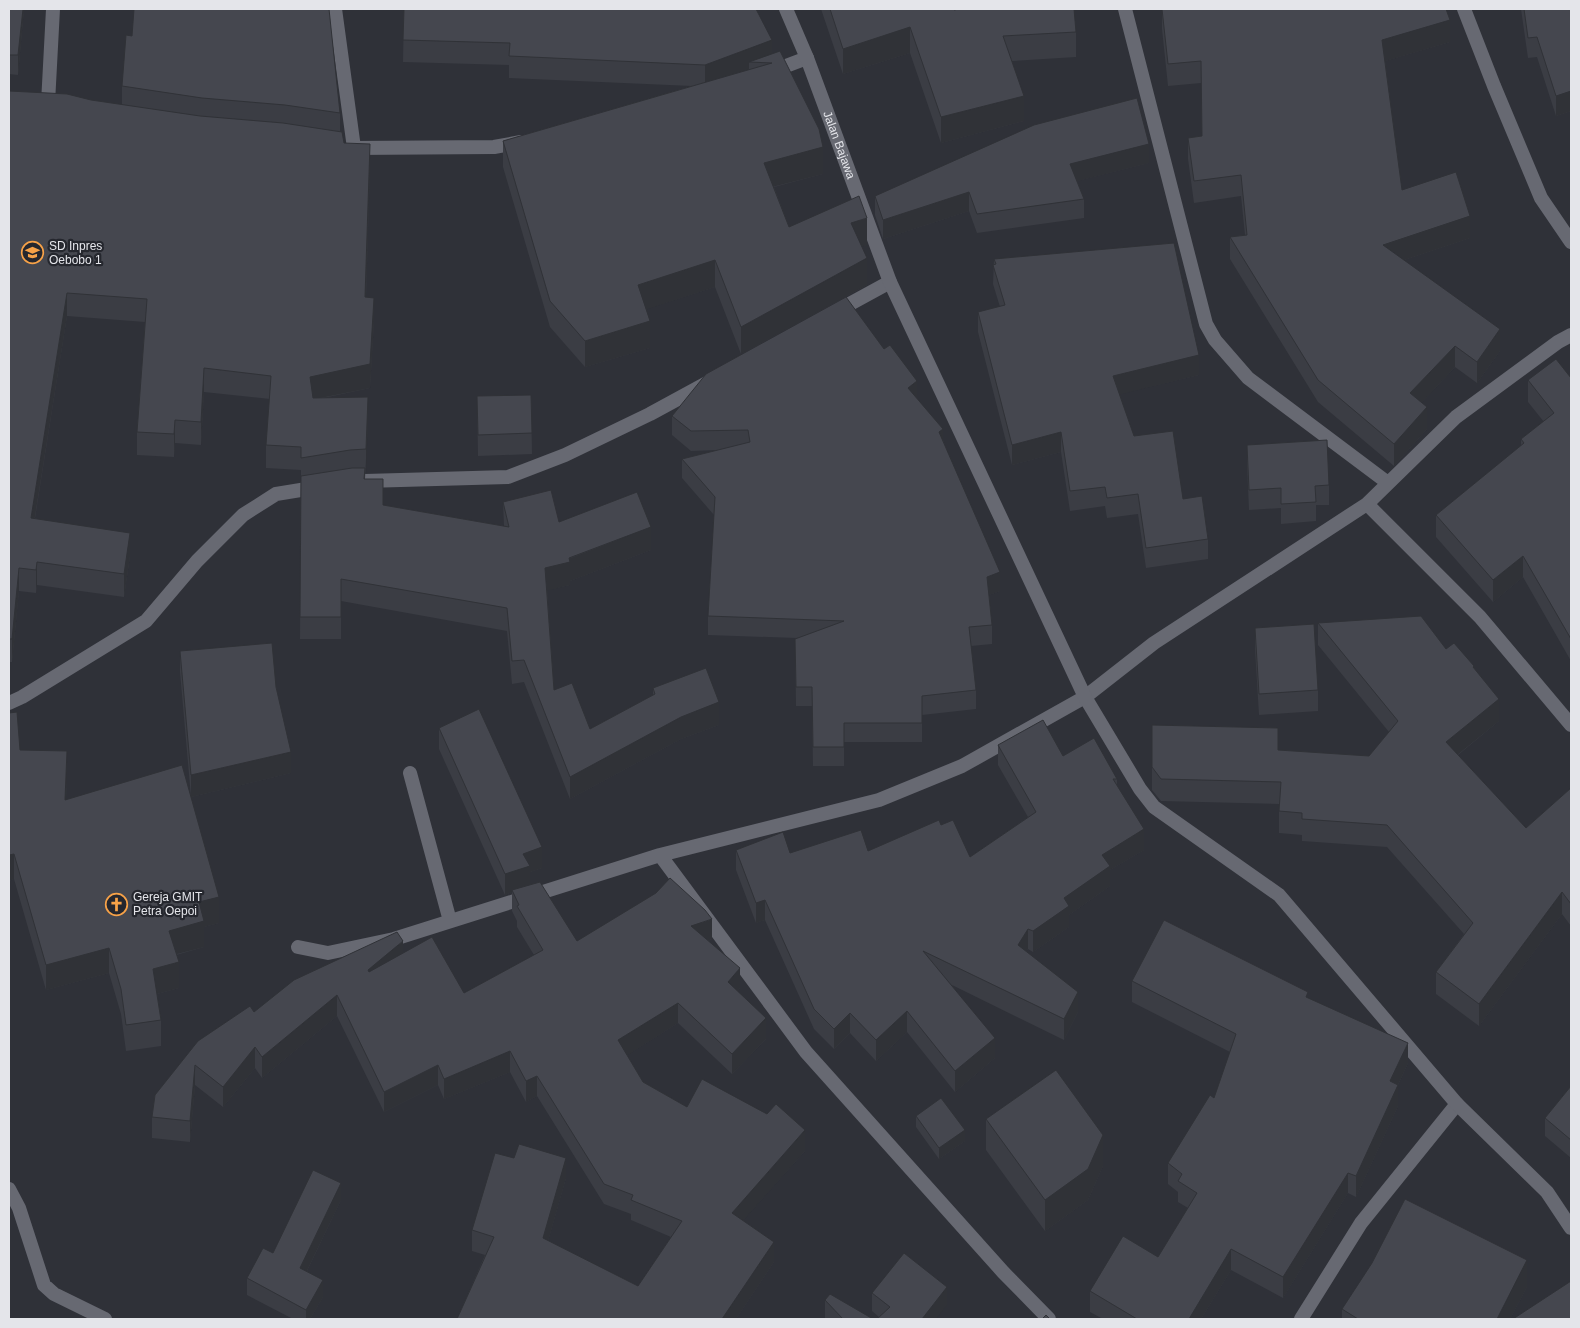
<svg xmlns="http://www.w3.org/2000/svg" width="1580" height="1328" font-family="Arial,sans-serif">
	<style>
		.lines { fill: none; stroke-linecap: round; stroke-linejoin: round }
		.minor { stroke: #676972; stroke-width: 14 }
		.tertiary { stroke: #676972; stroke-width: 14 }
		.wall { fill: #3b3d44 }
		.shaded-wall { fill: #303237 }
		.building { fill: #45474f; stroke: #303237 }
		.labels { text-anchor: middle; dominant-baseline: central; stroke-width: 4.5; stroke-linejoin: round; paint-order: stroke }
		.street-label { font-size: 12px; fill: #e4e5ea; stroke: #25272e }
		.poi-label { font-size: 12px; fill: #e4e5ea; stroke: #25272e; text-anchor: start }
	</style>
	<rect width="100%" height="100%" fill="#2f3138"/>
	<g class="lines">
		<path class="minor" d="M335 9 354 148
			M1125 9 1206 324 1215 340 1248 378 1388 483
			M1464 9 1494 86 1541 198 1571 242
			M770 72 807 58
			M48 103 53 9
			M353 148 494 147 521 142
			M835 312 890 282
			M365 481 508 477 565 455 650 414 707 383
			M1367 504 1480 617 1571 725
			M9 703 22 697 146 621 197 561 243 515 276 494 319 487
			M410 773 450 921
			M660 855 806 1052 1003 1272 1049 1319
			M298 947 328 953 394 939 660 855 879 800 962 766 1085 697 1154 643 1367 504 1456 417 1558 342 1571 335
			M9 1189 19 1208 44 1285 54 1294 105 1319
			M1301 1319 1361 1223 1457 1104"/>
		<path class="tertiary" id="s1" d="M786 9 807 58 890 282 1085 697 1140 789 1154 807 1279 895 1457 1104 1547 1192 1571 1228"/>
	</g>
	<path class="wall" d="M9 9H24L18 75 9 74Z
		M404 9 772 54 823 174 774 187 789 227 867 245 861 246 867 285 741 354 715 287 646 309 650 348 585 367 550 327 503 167V141L692 86 509 78V65L403 62Z
		M821 9H954V10L1076 32V57L1012 61 1024 121 941 143 910 53 843 74Z
		M1162 9 1450 42 1385 61 1402 190 1470 238 1404 260 1500 351 1477 383 1455 367 1422 402 1427 429 1394 466 1318 402 1230 259V237L1245 235 1241 196 1194 203 1188 159V138L1202 136 1201 83 1168 86 1162 29Z
		M1521 9H1571V111L1556 116 1537 57 1528 58Z
		M132 36 340 113V132L344 143 370 167 366 297 374 321 370 388 323 398 368 420 365 479 383 505 504 526 503 502 559 522 651 550 570 581V585L547 590 554 690 590 729 653 695V688L719 725 681 739 570 799 524 682 512 684 507 631 341 601V639H300L301 470 266 468V445L270 399 204 392 201 445 175 443 174 457 137 455V432L145 322 67 316 35 518 130 556 124 597 37 585 36 593 19 591 12 662H9V91L91 100 122 105V86Z
		M1149 163 1077 181 1084 199V218L977 233 969 211 883 239 875 215V196Z
		M994 259 1199 375 1119 394 1134 436 1183 499 1208 539V559L1146 568 1138 514 1107 518 1105 506 1070 511 1061 452 1012 465 978 332V312L1000 307 993 284Z
		M1571 378V661L1523 577 1493 602 1436 537V515L1521 446V439L1544 422 1528 402V380Z
		M531 395 532 454 478 456 477 396Z
		M917 399 943 440 1000 591 989 595 992 625V644L971 646 976 690V709L922 715V742H844V766H813L812 706H796L795 639 797 638 708 635V616L714 515 682 478V459L718 450 691 451 672 435V416Z
		M1247 445 1329 485V505H1316V521L1281 524V508L1249 510 1247 464Z
		M1318 623 1446 649 1474 668 1499 721 1458 755 1526 828 1571 788V926L1562 914 1479 1026 1436 994V972L1464 934 1387 847 1302 841V835L1279 833V804L1161 801 1152 790V767L1278 750 1369 756 1389 732 1318 645Z
		M1255 628 1318 690V711L1259 715 1255 649Z
		M180 651 276 687 291 773 191 797 180 672Z
		M9 713 20 750 67 777 66 800 219 923 204 927V947L176 955 179 988 157 994 161 1020V1046L126 1051 121 1014 109 973 46 990 14 879 9 881Z
		M439 728 542 868 530 872V885L577 941 712 939 708 941 740 988 737 992 766 1039 732 1074 678 1023 627 1055 643 1082 687 1107 805 1151 743 1220 774 1262 736 1319H457L485 1255 472 1251V1230L566 1178 548 1241 638 1286 671 1237 631 1220V1214L604 1204 537 1096 526 1102 510 1072 444 1099 438 1085 384 1112 337 1016 262 1078 255 1068 223 1107 195 1085 190 1142 152 1138V1117L155 1095 254 1012 403 953 464 993 534 955 517 927V921L512 911V892L505 895 439 749Z
		M998 745 1063 756 1117 779V785L1144 850 1110 870V886L1069 915V927L1033 952 1028 949 1026 952 1078 1012 1064 1040 952 985 995 1058 955 1092 907 1032 876 1061 850 1033 834 1049 814 1029 765 920 756 923 736 870V850L790 853 868 851 941 825 970 857 1028 817 998 765Z
		M1132 981 1308 998 1408 1063 1398 1085V1106L1356 1197 1348 1193 1283 1298 1231 1270 1201 1319H1103L1090 1312V1291L1158 1257 1188 1208 1178 1202V1192L1168 1184V1163L1214 1098 1230 1052 1132 1002Z
		M1571 1086V1158L1545 1136V1118Z
		M916 1116 965 1141 939 1159 916 1127Z
		M986 1119 1103 1166 1088 1200 1045 1231 986 1150Z
		M341 1200 307 1271 323 1297 310 1319H293L247 1295V1278L273 1253Z
		M1527 1287 1510 1319H1342V1309Z
		M872 1293 947 1305 879 1317 872 1311Z
		M825 1300 873 1319H826L825 1318Z"/>
	<path class="shaded-wall" d="M23 9H24L18 75V55Z
		M1450 20V42L1382 62V40Z
		M910 27V53L843 74V49Z
		M772 40V62H749V70L705 87V65Z
		M1571 91V111L1556 116V96Z
		M1024 96V121L941 143V117Z
		M370 144V167L365 321V297Z
		M1149 144V163L1070 183V164Z
		M823 147V174L764 189V163Z
		M969 192V211L883 239V220Z
		M1470 216V238L1383 267V245Z
		M867 218V245L851 250V223Z
		M867 258V285L741 354V327Z
		M715 260V287L638 312V285Z
		M67 293V316L31 541V518Z
		M374 298V321L370 388 310 400V377Z
		M650 321V348L585 367V341Z
		M1500 329V351L1477 383V362Z
		M1455 346V367L1410 415V393Z
		M1199 355V375L1113 396V376Z
		M204 368V392L201 445V422Z
		M917 381V400L908 388Z
		M368 397V420L366 473V449Z
		M1427 407V429L1394 466V444Z
		M175 420V443L174 457V434Z
		M943 429V449L939 432Z
		M1061 432V452L1012 465V445Z
		M651 527V550L570 581V585L545 591V568Z
		M130 533V556L124 597V574Z
		M1523 556V577L1493 602V580Z
		M37 562V585L36 593V570Z
		M19 568V591L12 662V639Z
		M1000 572V591L987 596V577Z
		M1499 699V721L1446 764V742Z
		M719 702V725L681 739 570 799V777L681 717Z
		M67 751V777L65 826V800Z
		M291 752V773L191 797V775Z
		M1144 829V850L1110 870V886L1069 915V927L1033 952V931L1102 855Z
		M542 847V868L530 872V887L512 890V892L505 895V874L523 854Z
		M14 854V879L9 881V855Z
		M1562 892V914L1479 1026V1004Z
		M219 897V923L204 927V947L169 956V931L199 902Z
		M765 900V920L756 923V903Z
		M712 919V939L691 947V926Z
		M1028 929V949L1018 965V945Z
		M403 941V961L368 990V970Z
		M109 948V973L46 990V965Z
		M179 962V988L153 995V969Z
		M740 968V988L728 1003V982Z
		M1078 992V1012L1064 1040V1019Z
		M337 995V1016L262 1078V1057Z
		M678 1003V1023L618 1061V1040Z
		M907 1011V1032L876 1061V1040Z
		M850 1013V1033L834 1049V1029Z
		M766 1018V1039L732 1074V1054Z
		M995 1038V1058L955 1092V1071Z
		M1408 1043V1063L1390 1102V1081Z
		M255 1047V1068L223 1107V1087Z
		M510 1051V1072L444 1099V1079Z
		M195 1065V1085L190 1142V1121Z
		M438 1065V1085L384 1112V1092Z
		M537 1076V1096L526 1102V1081Z
		M1398 1085V1106L1356 1197V1176Z
		M805 1130V1151L732 1233V1213Z
		M965 1130V1141L939 1159V1148Z
		M1103 1135V1166L1088 1200 1045 1231V1200Z
		M566 1158V1178L543 1259V1238Z
		M1348 1173V1193L1283 1298V1277Z
		M341 1183V1200L300 1285V1268Z
		M774 1242V1262L736 1319H722Z
		M1231 1249V1270L1201 1319H1189Z
		M1527 1260V1287L1510 1319H1497Z
		M323 1280V1297L310 1319H306V1310Z
		M947 1287V1305L936 1319H922Z"/>
	<path class="building" d="M9 9H23L18 55H9Z
		M134 9H329L340 113 285 105 202 98 122 86 126 35 132 36Z
		M404 9H756L772 40 705 65 509 56 510 43 403 40Z
		M830 9H954V10L959 9H1074L1076 32 1003 36 1024 96 941 117 910 27 843 49Z
		M1162 9H1446L1450 20 1382 40 1402 190 1456 172 1470 216 1383 245 1500 329 1477 362 1455 346 1410 393 1427 407 1394 444 1318 380 1230 237 1247 235 1241 175 1194 181 1188 138 1202 136 1201 61 1168 64Z
		M1524 9H1571V91L1556 96 1537 37 1528 38Z
		M780 51 819 129 823 147 764 163 789 227 859 196 867 218 851 223 867 258 741 327 715 260 638 285 650 321 585 341 550 301 503 141 772 63 749 62Z
		M9 91 67 94 91 100 200 116 283 123 342 132 344 143 370 144 365 297 374 298 370 364 310 377 313 398 368 397 366 449 350 450 301 458V447L266 445 271 376 204 368 201 422 175 420 174 434 137 432 147 299 67 293 31 518 130 533 124 574 37 562 36 570 19 568 12 639H9Z
		M1137 98 1149 144 1070 164 1084 199 977 214 969 192 883 220 875 196 1034 125Z
		M1174 243 1199 355 1113 376 1134 436 1173 431 1183 499 1202 496 1208 539 1146 548 1138 494 1107 498 1105 487 1070 491 1061 432 1012 445 978 312 1005 305 993 265 996 264 994 259Z
		M846 297 884 349 890 345 917 381 908 388 943 429 939 432 1000 572 987 577 992 625 969 627 976 690 922 696V723H844V747H813L812 687H796L795 639 844 621 708 616 715 497 682 459 750 442 748 430 691 431 672 416 706 374Z
		M1556 359 1571 378V639L1523 556 1493 580 1436 515 1524 443 1521 439 1554 413 1528 380Z
		M531 395 532 433 478 435 477 396Z
		M1327 440 1329 485 1315 486 1316 502 1281 504V488L1249 490 1247 445Z
		M352 468H365L364 479H383V505L509 527 503 502 551 490 559 522 637 492 651 527 569 558 570 562 545 568 554 690 572 683 590 729 655 694 653 688 706 668 719 702 681 717 570 777 524 660 512 661 507 608 341 579V617H300L301 476Z
		M1421 616 1446 649 1454 643 1474 666 1473 667 1499 699 1446 742 1526 828 1571 788V904L1562 892 1479 1004 1436 972 1473 923 1387 825 1302 819V813L1279 811 1281 782 1161 779 1152 767V725L1278 728V750L1369 756 1398 721 1318 623Z
		M1314 624 1318 690 1259 694 1255 628Z
		M272 643 276 687 291 752 191 775 180 651Z
		M479 709 542 847 523 854 530 866 505 874 439 728Z
		M17 712 20 750 67 751 65 800 182 765 219 897 199 902 204 921 169 931 179 962 153 969 161 1020 126 1025 121 989 109 948 46 965 14 854 9 855V713Z
		M1043 720 1063 756 1094 738 1117 779H1113L1144 829 1102 855 1110 866 1064 898 1069 906 1033 931 1028 929 1018 945 1078 992 1064 1019 923 951 995 1038 955 1071 907 1011 876 1040 850 1013 834 1029 814 1009 765 900 756 903 736 850 783 832 790 853 861 830 868 851 939 820 941 825 953 820 970 857 1036 812 998 745Z
		M670 878 705 910 712 919 691 926 740 968 728 982 766 1018 732 1054 678 1003 618 1040 643 1082 687 1107 702 1079 767 1114 776 1104 805 1130 732 1213 774 1242 722 1319H457L494 1237 472 1230 495 1153 514 1158 519 1144 566 1158 543 1238 638 1286 682 1221 631 1200 633 1195 604 1184 537 1076 526 1081 510 1051 444 1079 438 1065 384 1092 337 995 262 1057 255 1047 223 1087 195 1065 190 1121 152 1117 155 1095 198 1041 250 1006 254 1012 294 980 397 932 403 941 368 970 369 972 432 937 464 993 543 950 517 906 519 905 512 890 540 882 577 941 656 893Z
		M1164 920 1308 992 1306 997 1408 1043 1390 1081 1398 1085 1356 1176 1348 1173 1283 1277 1231 1249 1189 1319H1137L1090 1291 1123 1236 1158 1257 1197 1193 1178 1181 1182 1174 1168 1163 1210 1095 1214 1098 1236 1034 1132 981Z
		M1056 1070 1103 1135 1088 1169 1045 1200 986 1119Z
		M1571 1086V1140L1545 1118Z
		M941 1098 965 1130 939 1148 916 1116Z
		M313 1170 341 1183 300 1268 323 1280 306 1310 247 1278 263 1248 273 1253Z
		M1405 1199 1527 1260 1497 1319H1358L1342 1309 1372 1263Z
		M904 1253 947 1287 922 1319H877L890 1307 872 1293Z
		M1571 1281V1319H1513Z
		M830 1294 873 1319H843L825 1300Z
		M1046 1315 1050 1319H1042Z"/>
	<defs>
		<symbol id="school-ring" viewBox="-11 -11 22 22"><circle r="9.5" fill="#25272e" stroke="#f7a248" stroke-width="1.5"/><path d="M0-5L7-2L0 1L-7-2ZM-4 1L0 2.5L4 1V4Q0 6-4 4Z" fill="#f7a248"/></symbol>
		<symbol id="church-ring" viewBox="-11 -11 22 22"><circle r="9.5" fill="#25272e" stroke="#f7a248" stroke-width="1.5"/><path d="M-1.2-6h2.4v3.5h3.3v2.4h-3.3V6h-2.4V-.1h-3.3v-2.4h3.3Z" fill="#f7a248"/></symbol>
	</defs>
	<g fill-rule="evenodd">
		<use href="#school-ring" x="20" y="240" width="25" height="25"/>
		<use href="#church-ring" x="104" y="892" width="25" height="25"/>
	</g>
	<g class="labels">
		<g class="street-label">
			<text stroke="none"><textPath href="#s1" startOffset="146">Jalan Bajawa</textPath></text>
		</g>
		<g class="poi-label">
			<text x="49" y="246">SD Inpres<tspan x="49" dy="14">Oebobo 1</tspan></text>
			<text x="133" y="897">Gereja GMIT<tspan x="133" dy="14">Petra Oepoi</tspan></text>
		</g>
	</g>
	<rect width="1580" height="1328" fill="none" stroke="#e4e5ea" stroke-width="20"/>
</svg>
